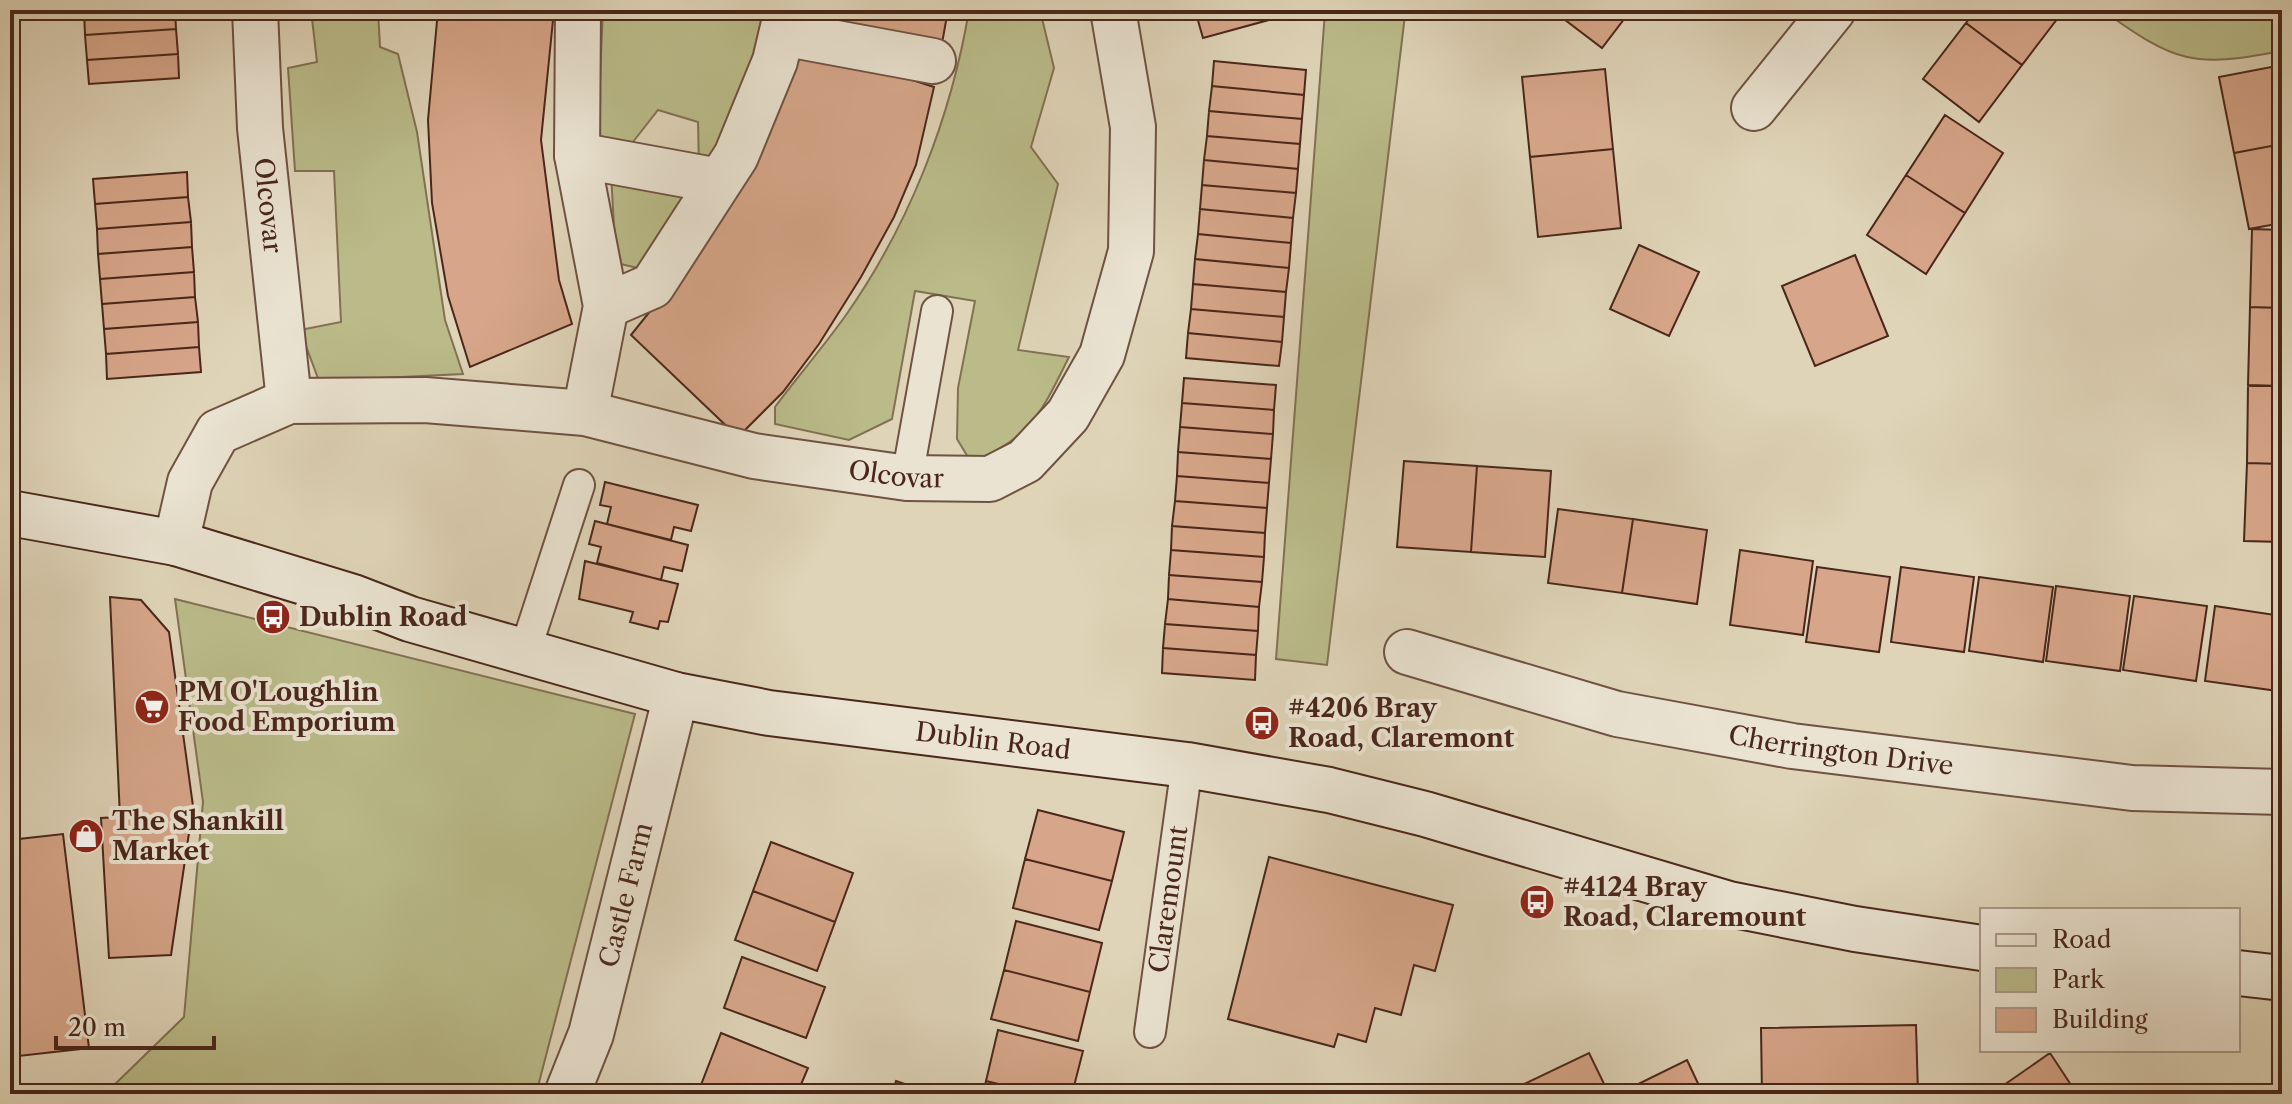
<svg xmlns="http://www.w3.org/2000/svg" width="2292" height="1104" font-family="'Libre Caslon Text',serif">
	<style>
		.green { fill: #babb89; stroke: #827152; stroke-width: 2 }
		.building { fill: #d7a68a; stroke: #4a271a; stroke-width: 2 }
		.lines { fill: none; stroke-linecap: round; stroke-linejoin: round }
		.lane-casing { stroke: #6f5242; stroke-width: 34 }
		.street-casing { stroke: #6f5242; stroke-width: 48 }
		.secondary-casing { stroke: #4a271a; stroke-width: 48 }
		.lane { stroke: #eae3d1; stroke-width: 30 }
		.street { stroke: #eae3d1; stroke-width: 44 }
		.secondary { stroke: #eae3d1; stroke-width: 44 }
		.labels { text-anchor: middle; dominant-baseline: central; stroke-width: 8; stroke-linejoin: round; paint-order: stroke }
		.street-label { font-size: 26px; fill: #4a271a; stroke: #eae3d1 }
		.poi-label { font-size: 26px; font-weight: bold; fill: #4a271a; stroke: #eae3d1; text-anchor: start }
	</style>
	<rect width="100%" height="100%" fill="#dfd4b8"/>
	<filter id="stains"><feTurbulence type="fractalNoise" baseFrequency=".0025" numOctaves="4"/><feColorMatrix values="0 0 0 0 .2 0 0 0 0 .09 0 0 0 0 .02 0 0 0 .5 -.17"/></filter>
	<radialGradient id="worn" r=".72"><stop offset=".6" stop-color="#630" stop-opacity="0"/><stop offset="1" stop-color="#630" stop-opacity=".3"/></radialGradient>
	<path class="green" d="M311 10H378L380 47 398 54 417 132 445 320 463 374 319 381 300 330 341 322 334 171H295L288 68 317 62Z
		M603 10H771L716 171 699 167 698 122 658 110 629 147 597 142Z
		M969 10H1040L1054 68 1031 147 1058 184 1018 350 1069 357C1041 413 1031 439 971 462L957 439 958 388 975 301 915 291 892 419 849 440 775 424V407C798 376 824 346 846 315 909 225 951 118 969 10Z
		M2102 10H2282V51C2192 68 2176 63 2102 10Z
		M1325 12 1405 15 1327 665 1276 659Z
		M611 173 695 193 655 272 616 263Z
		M175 599 635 714 536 1094H83L110 1089 184 1017 203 802Z"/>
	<path class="building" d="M175 10 176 29 85 35 84 11Z
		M438 10H554L541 140 559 280 572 324 470 367 448 296 432 203 428 120Z
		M798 10H948L941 49 797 18Z
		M1195 10H1274L1276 18 1203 38Z
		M1552 10H1631L1602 48Z
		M1976 10H2064L2022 65 1966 23Z
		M1966 23 2022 65 1979 122 1923 79Z
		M176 29 178 54 87 60 85 35Z
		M789 49 844 58 934 87 916 165 894 217 861 277 819 344 783 392 738 437 631 335 680 274Z
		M178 54 179 78 89 84 87 60Z
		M1214 61 1306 70 1304 95 1212 86Z
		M2282 65V144L2234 153 2219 77Z
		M1605 69 1613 149 1530 157 1522 77Z
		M1212 86 1304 95 1302 119 1209 111Z
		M1209 111 1302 119 1300 144 1207 136Z
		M1945 115 2003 153 1965 213 1906 175Z
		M1207 136 1300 144 1298 169 1204 160Z
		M2282 144V223L2249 229 2234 153Z
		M1613 149 1621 228 1538 237 1530 157Z
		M1204 160 1298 169 1296 193 1202 185Z
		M187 172 188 197 95 204 93 179Z
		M1906 175 1965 213 1926 274 1867 235Z
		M1202 185 1296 193 1293 218 1200 209Z
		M188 197 191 222 97 229 95 204Z
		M1200 209 1293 218 1291 243 1198 234Z
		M191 222 192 247 98 254 97 229Z
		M2252 229 2282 230V308L2250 307Z
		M1198 234 1291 243 1289 268 1195 259Z
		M1639 245 1699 272 1669 336 1610 309Z
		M192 247 194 272 100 279 98 254Z
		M1855 255 1888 336 1815 366 1782 286Z
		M1195 259 1289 268 1286 292 1193 284Z
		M194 272 195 297 102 304 100 279Z
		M1193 284 1286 292 1284 317 1191 309Z
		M195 297 198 322 104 329 102 304Z
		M2250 307 2282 308V386L2248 385Z
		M1191 309 1284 317 1282 342 1188 333Z
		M198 322 199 347 106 354 104 329Z
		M1188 333 1282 342 1279 366 1186 358Z
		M199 347 201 372 107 379 106 354Z
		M1184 378 1276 385 1274 410 1182 403Z
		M2248 386H2282V464L2247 463Z
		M1182 403 1274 410 1273 434 1180 427Z
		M1180 427 1273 434 1271 459 1178 452Z
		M1178 452 1271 459 1269 483 1177 476Z
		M1404 461 1477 466 1471 552 1397 547Z
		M2247 463 2282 464V542L2244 541Z
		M1477 466 1551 471 1545 557 1471 552Z
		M1177 476 1269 483 1267 508 1175 501Z
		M605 482 698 505 691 531 674 527 671 540 607 524 611 507 600 505Z
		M1175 501 1267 508 1265 533 1172 526Z
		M1558 509 1633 519 1622 593 1548 583Z
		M1633 519 1707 530 1697 604 1622 593Z
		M595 521 688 545 682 571 664 567 661 580 597 563 601 547 589 544Z
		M1172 526 1265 533 1264 557 1171 550Z
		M1171 550 1264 557 1262 582 1169 575Z
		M1740 550 1813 561 1803 635 1730 625Z
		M585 561 678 584 668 622 660 621 658 629 630 622 633 612 579 599Z
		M1817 567 1890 577 1879 652 1806 642Z
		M1901 567 1974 577 1964 652 1891 642Z
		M1169 575 1262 582 1259 607 1168 599Z
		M1979 577 2053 587 2043 662 1969 651Z
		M2056 586 2130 596 2120 671 2046 661Z
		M2134 596 2207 606 2196 681 2123 670Z
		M110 597 141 600 169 632 193 806 171 955 109 958 101 818 120 817Z
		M1168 599 1259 607 1258 631 1165 624Z
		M2215 606 2282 616 2278 691 2205 681Z
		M1165 624 1258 631 1256 655 1163 648Z
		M1163 648 1256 655 1255 680 1162 673Z
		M1038 810 1124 832 1112 881 1025 859Z
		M63 834 89 1048 10 1057V840Z
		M771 842 853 873 835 922 753 891Z
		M1269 857 1453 905 1435 971 1414 965 1401 1015 1375 1008 1366 1042 1338 1034 1334 1047 1228 1019Z
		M1025 859 1112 881 1099 930 1013 908Z
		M753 891 835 922 817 971 735 940Z
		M1016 921 1102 943 1090 992 1004 970Z
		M742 957 825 987 806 1038 724 1008Z
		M1004 970 1090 992 1078 1041 991 1019Z
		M1916 1025 1918 1094H1762L1761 1028Z
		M998 1030 1083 1051 1072 1094H1039L986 1081Z
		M721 1033 808 1068 797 1094H724L701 1085Z
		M1589 1053 1609 1094H1519L1516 1088Z
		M2050 1053 2077 1094H1991Z
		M1687 1060 1703 1094H1628L1626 1090Z
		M896 1081 911 1086 908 1094 893 1092Z
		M986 1081 1039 1094H983Z"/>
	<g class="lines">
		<defs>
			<g id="lane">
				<path d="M907 478 937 311"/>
				<path d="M525 651 579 485"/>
				<path id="s1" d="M1150 1032 1187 765"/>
			</g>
			<g id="street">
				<path id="s2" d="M255 10 260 128 289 401"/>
				<path d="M578 10 577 155 606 306 585 413"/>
				<path d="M782 33 933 61"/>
				<path d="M1754 108 1833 10"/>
				<path d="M577 155 719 181"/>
				<path d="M606 306 652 286 736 156 775 61 787 10"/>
				<path id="s3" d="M176 543 190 482 218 432 289 401 425 400 585 413 754 456 907 478 990 479 1025 461 1068 415 1102 355 1131 251 1133 127 1113 10"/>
				<path id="s4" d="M1407 652 1617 714 1792 746 2132 788 2282 792"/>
				<path id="s5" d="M567 1094 591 1034 676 695"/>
			</g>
			<g id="secondary">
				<path id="s6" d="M10 513 176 543 353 597 410 619 676 695 769 713 1187 765 1329 790 1425 814 1729 904 1855 929 1982 948"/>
				<path d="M2238 973 2282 978"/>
			</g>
		</defs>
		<use href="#lane" class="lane-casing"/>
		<use href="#street" class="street-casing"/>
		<use href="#secondary" class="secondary-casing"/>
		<use href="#lane" class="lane"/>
		<use href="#street" class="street"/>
		<use href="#secondary" class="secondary"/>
	</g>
	<defs>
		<symbol id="bus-disc" viewBox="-11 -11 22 22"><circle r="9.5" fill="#8f2418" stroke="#eae3d1"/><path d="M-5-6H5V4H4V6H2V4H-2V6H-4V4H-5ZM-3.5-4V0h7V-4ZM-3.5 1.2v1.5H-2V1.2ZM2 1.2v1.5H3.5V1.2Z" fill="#fff"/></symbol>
		<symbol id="supermarket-disc" viewBox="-11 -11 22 22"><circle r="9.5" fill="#8f2418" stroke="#eae3d1"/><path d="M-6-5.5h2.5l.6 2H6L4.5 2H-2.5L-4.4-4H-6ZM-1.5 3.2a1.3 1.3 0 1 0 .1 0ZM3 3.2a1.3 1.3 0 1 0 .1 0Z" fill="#fff"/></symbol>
		<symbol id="shop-disc" viewBox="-11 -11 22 22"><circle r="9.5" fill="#8f2418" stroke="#eae3d1"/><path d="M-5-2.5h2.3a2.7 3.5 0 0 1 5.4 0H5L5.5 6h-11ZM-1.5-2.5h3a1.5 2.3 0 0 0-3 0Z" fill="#fff"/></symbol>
	</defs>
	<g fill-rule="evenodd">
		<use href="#bus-disc" x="253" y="597" width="40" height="40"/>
		<use href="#supermarket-disc" x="132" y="687" width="40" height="40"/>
		<use href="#bus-disc" x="1242" y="703" width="40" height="40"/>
		<use href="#shop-disc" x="66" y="816" width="40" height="40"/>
		<use href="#bus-disc" x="1517" y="882" width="40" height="40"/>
	</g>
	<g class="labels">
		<g class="street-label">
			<text stroke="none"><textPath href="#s2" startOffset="196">Olcovar</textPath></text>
			<text stroke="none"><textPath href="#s3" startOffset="812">Olcovar</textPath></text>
			<text stroke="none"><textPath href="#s6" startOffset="1012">Dublin Road</textPath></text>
			<text stroke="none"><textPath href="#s4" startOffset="446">Cherrington Drive</textPath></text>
			<text stroke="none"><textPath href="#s5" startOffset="208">Castle Farm</textPath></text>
			<text stroke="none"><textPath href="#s1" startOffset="134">Claremount</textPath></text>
		</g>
		<g class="poi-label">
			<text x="299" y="617">Dublin Road</text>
			<text x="178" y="692">PM O'Loughlin<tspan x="178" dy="30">Food Emporium</tspan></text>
			<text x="1288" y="708">#4206 Bray<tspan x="1288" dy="30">Road, Claremont</tspan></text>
			<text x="112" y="821">The Shankill<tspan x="112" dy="30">Market</tspan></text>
			<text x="1563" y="887">#4124 Bray<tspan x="1563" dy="30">Road, Claremount</tspan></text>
		</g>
	</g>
	<rect width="2292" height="1104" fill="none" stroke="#dfd4b8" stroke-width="40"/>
	<rect x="12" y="12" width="2268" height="1080" fill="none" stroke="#4a271a" stroke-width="4"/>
	<rect x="20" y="20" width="2252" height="1064" fill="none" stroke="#4a271a" stroke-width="2"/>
	<rect x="1980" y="908" width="260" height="144" fill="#eae3d1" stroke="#aa9888" stroke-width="2"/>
	<rect x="1996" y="934" width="40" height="12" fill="#eae3d1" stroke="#aa9888" stroke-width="2"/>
	<text x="2052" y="948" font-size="24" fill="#4a271a">Road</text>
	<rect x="1996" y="968" width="40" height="24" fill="#babb89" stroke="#aa9888" stroke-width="2"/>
	<text x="2052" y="988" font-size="24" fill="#4a271a">Park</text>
	<rect x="1996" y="1008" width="40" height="24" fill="#d7a68a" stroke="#aa9888" stroke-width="2"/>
	<text x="2052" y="1028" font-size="24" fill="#4a271a">Building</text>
	<path d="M56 1036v12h158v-12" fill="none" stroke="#4a271a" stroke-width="4"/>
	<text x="68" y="1036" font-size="24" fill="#4a271a" stroke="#eae3d1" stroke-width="6" paint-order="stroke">20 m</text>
	<rect width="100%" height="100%" filter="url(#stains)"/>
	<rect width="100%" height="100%" fill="url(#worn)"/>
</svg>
